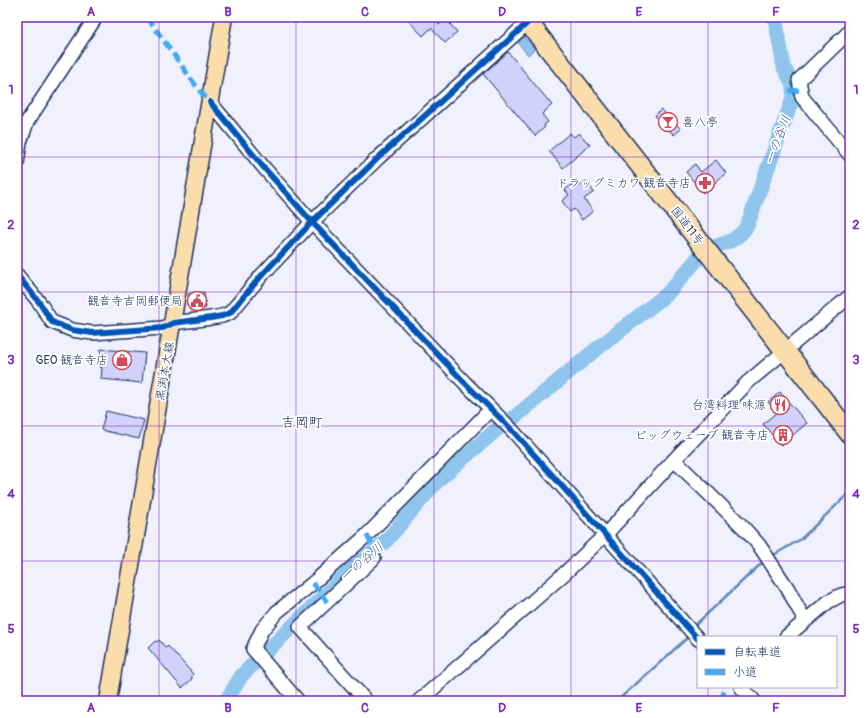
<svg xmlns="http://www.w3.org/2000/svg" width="867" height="718" font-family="Pangolin,'Klee One',sans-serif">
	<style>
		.water { fill: #8fc5ed; stroke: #6189b4 }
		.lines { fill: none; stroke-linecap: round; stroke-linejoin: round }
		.stream { stroke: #6189b4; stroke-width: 2.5 }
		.river { stroke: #8fc5ed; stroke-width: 15 }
		.building { fill: #d1d1fa; stroke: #1b2f5e }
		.minor-casing { stroke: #1b2f5e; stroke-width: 16 }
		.major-casing { stroke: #1b2f5e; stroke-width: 19 }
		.highway-casing { stroke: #1b2f5e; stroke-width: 22 }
		.minor { stroke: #fff; stroke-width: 13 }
		.major { stroke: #faddab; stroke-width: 16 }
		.highway { stroke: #faddab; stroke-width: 19 }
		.quiet { stroke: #3fa9f5; stroke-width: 5; stroke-dasharray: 10 5; stroke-linecap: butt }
		.cycleway-casing { stroke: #fff; stroke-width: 8 }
		.cycleway { stroke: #0057b8; stroke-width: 6 }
		.grid { fill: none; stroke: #7b2cbf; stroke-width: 1; stroke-opacity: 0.55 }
		.labels { text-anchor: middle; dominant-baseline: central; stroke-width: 3.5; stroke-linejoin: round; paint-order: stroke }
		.poi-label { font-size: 12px; fill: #1b2f5e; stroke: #fff; text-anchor: end }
		.street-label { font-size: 12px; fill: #1b2f5e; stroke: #fff }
		.water-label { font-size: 13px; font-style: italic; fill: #3e5c89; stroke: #fff }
		.quarter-label { font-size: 14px; fill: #1b2f5e; stroke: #fff }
		.neatline { fill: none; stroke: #7b2cbf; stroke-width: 1.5 }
		.grid-label { font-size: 13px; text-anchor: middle; font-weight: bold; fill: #7b2cbf }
	</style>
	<rect width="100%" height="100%" fill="#f1f1fe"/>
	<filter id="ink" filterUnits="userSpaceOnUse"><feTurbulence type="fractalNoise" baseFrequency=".025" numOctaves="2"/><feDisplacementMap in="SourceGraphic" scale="8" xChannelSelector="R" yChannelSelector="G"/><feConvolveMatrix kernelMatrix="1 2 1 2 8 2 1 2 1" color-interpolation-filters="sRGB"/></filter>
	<g filter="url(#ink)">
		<path class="water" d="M524 37 535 49 528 55 518 43Z"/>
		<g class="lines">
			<path class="stream" d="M772 556 801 539 850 492
				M693 627 764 561
				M617 701 686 639 687 634"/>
			<path class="river" d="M717 246C731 241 738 239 747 226L794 95 792 82 784 68 775 17
				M510 421 594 351 667 294 699 257
				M226 701 242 675 351 570 387 540 439 479 501 426"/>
		</g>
		<path class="building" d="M405 17H432L439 25 448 17H458L450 24 457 32 445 43 431 28 423 36Z
			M508 52 552 105 542 114 548 122 544 125 545 127 535 136 483 74Z
			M661 109 681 129 674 135 655 116Z
			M570 133 574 137 579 133 590 145 563 168 549 151Z
			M716 160 726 173 703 193 686 172 695 164 701 172Z
			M586 181 594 192 584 199 593 211 582 220 574 209 570 212 562 201 569 195 565 190 572 184 575 189Z
			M204 292 206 308 190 310 188 294Z
			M101 349 145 353 142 383 101 379 102 368 100 367Z
			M780 392 807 423 781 445 763 424 777 412 768 402Z
			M106 411 144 420 139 439 101 430Z
			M159 640 166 648 168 646 193 674 191 680 182 688 148 648 155 641 156 642Z"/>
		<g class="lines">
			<defs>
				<path id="minor" d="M850 31 799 80 802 97 850 155
					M210 102 265 169 312 222 465 383 512 430 698 639
					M17 163 20 142 27 122 96 17
					M17 275 39 302 52 322 72 330 92 333 163 328 173 323 211 318 222 316 230 313 262 275 312 222 378 158 534 17
					M674 460 743 527 759 545 788 589 805 621
					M786 637 828 602 841 595 850 593
					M741 687 754 701
					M298 701 253 649 262 630 277 612 313 583 367 535 491 409
					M366 701 300 627 374 558
					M419 701 565 573 606 534 674 460 748 382 850 296"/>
				<path id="major" d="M108 701 224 17"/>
				<path id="highway" d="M524 17 850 434"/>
			</defs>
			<use href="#minor" class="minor-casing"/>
			<use href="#major" class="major-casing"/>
			<use href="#highway" class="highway-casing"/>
			<use href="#minor" class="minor"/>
			<use href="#major" class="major"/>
			<use href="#highway" class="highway"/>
			<path class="quiet" d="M147 17 199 90 210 102
				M789 91 801 90
				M367 535 373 548 374 558
				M313 583 327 602
				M723 701 724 687"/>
			<defs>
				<path id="cycleway" d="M210 102 265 169 312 222 465 383 512 430 698 639
					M17 275 39 302 52 322 72 330 92 333 163 328 173 323 211 318 222 316 230 313 262 275 312 222 378 158 534 17"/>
			</defs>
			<use href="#cycleway" class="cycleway-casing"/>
			<use href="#cycleway" class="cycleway"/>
		</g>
	</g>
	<path class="grid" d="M159 17V701M296 17V701M434 17V701M571 17V701M708 17V637M17 157H850M17 292H850M17 426H850M17 561H850M708 687V701"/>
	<defs>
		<symbol id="bar-ring" viewBox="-11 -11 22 22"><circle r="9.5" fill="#fff" stroke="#d1495b" stroke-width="1.5"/><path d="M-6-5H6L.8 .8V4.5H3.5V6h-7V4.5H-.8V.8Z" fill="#d1495b"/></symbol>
		<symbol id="pharmacy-ring" viewBox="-11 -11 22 22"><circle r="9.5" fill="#fff" stroke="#d1495b" stroke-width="1.5"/><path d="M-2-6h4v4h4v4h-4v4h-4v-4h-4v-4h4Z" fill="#d1495b"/></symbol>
		<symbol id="civic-ring" viewBox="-11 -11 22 22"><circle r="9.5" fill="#fff" stroke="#d1495b" stroke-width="1.5"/><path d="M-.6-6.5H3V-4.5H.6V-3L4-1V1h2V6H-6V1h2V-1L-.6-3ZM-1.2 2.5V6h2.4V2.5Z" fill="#d1495b"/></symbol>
		<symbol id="shop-ring" viewBox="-11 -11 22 22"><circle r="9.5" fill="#fff" stroke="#d1495b" stroke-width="1.5"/><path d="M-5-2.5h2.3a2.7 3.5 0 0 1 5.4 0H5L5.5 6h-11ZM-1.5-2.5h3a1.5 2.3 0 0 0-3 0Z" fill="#d1495b"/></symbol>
		<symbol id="restaurant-ring" viewBox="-11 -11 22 22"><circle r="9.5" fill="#fff" stroke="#d1495b" stroke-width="1.5"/><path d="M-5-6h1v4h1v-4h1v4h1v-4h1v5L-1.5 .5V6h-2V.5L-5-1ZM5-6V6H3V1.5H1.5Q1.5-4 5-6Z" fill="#d1495b"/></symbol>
		<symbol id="building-ring" viewBox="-11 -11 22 22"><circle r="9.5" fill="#fff" stroke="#d1495b" stroke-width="1.5"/><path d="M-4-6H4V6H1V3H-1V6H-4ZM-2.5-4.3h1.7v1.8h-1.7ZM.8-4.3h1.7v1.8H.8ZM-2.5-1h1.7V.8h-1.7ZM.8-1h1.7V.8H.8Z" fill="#d1495b"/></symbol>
	</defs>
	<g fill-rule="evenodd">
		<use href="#bar-ring" x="657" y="111" width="22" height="22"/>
		<use href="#pharmacy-ring" x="694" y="172" width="22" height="22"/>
		<use href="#civic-ring" x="186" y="290" width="22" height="22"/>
		<use href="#shop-ring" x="111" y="349" width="22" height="22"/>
		<use href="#restaurant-ring" x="769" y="394" width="22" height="22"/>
		<use href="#building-ring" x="772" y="424" width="22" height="22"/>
	</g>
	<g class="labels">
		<g class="poi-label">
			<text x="682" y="122" text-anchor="start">喜八亭</text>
			<text x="691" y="183">ドラッグミカワ 観音寺店</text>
			<text x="183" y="301">観音寺吉岡郵便局</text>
			<text x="108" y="360">GEO 観音寺店</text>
			<text x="766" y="405">台湾料理 味源</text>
			<text x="769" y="435">ビッグウェーブ 観音寺店</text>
		</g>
		<g class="street-label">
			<text transform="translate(687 226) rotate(52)">国道11号</text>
			<text transform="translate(165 371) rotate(-80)">黒渕本大線</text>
		</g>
		<g class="water-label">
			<text transform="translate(778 140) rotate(-70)">一の谷川</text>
			<text transform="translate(362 562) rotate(-41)">一の谷川</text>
		</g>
		<g class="quarter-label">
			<text x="302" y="422">吉岡町</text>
		</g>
	</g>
	<rect width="867" height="718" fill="none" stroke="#fff" stroke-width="44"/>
	<rect x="697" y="636" width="140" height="52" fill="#ffffff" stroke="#a4acbf"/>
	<rect x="705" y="649" width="20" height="6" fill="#0057b8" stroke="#a4acbf"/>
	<text x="733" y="656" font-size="12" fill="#1b2f5e">自転車道</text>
	<rect x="705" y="669" width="20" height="6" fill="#3fa9f5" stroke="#a4acbf"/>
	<text x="733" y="676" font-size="12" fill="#1b2f5e">小道</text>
	<rect x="22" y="22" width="823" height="674" class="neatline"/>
	<g class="grid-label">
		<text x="91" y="16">A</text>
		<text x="228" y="16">B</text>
		<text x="365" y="16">C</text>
		<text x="502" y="16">D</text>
		<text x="639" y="16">E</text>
		<text x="776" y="16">F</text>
		<text x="11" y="94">1</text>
		<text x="856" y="94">1</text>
		<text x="11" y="229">2</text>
		<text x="856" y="229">2</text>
		<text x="11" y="364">3</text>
		<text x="856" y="364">3</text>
		<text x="11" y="498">4</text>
		<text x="856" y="498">4</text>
		<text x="11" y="633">5</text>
		<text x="856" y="633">5</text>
		<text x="91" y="712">A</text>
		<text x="228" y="712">B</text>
		<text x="365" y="712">C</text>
		<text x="502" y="712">D</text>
		<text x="639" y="712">E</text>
		<text x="776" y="712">F</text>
	</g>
</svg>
